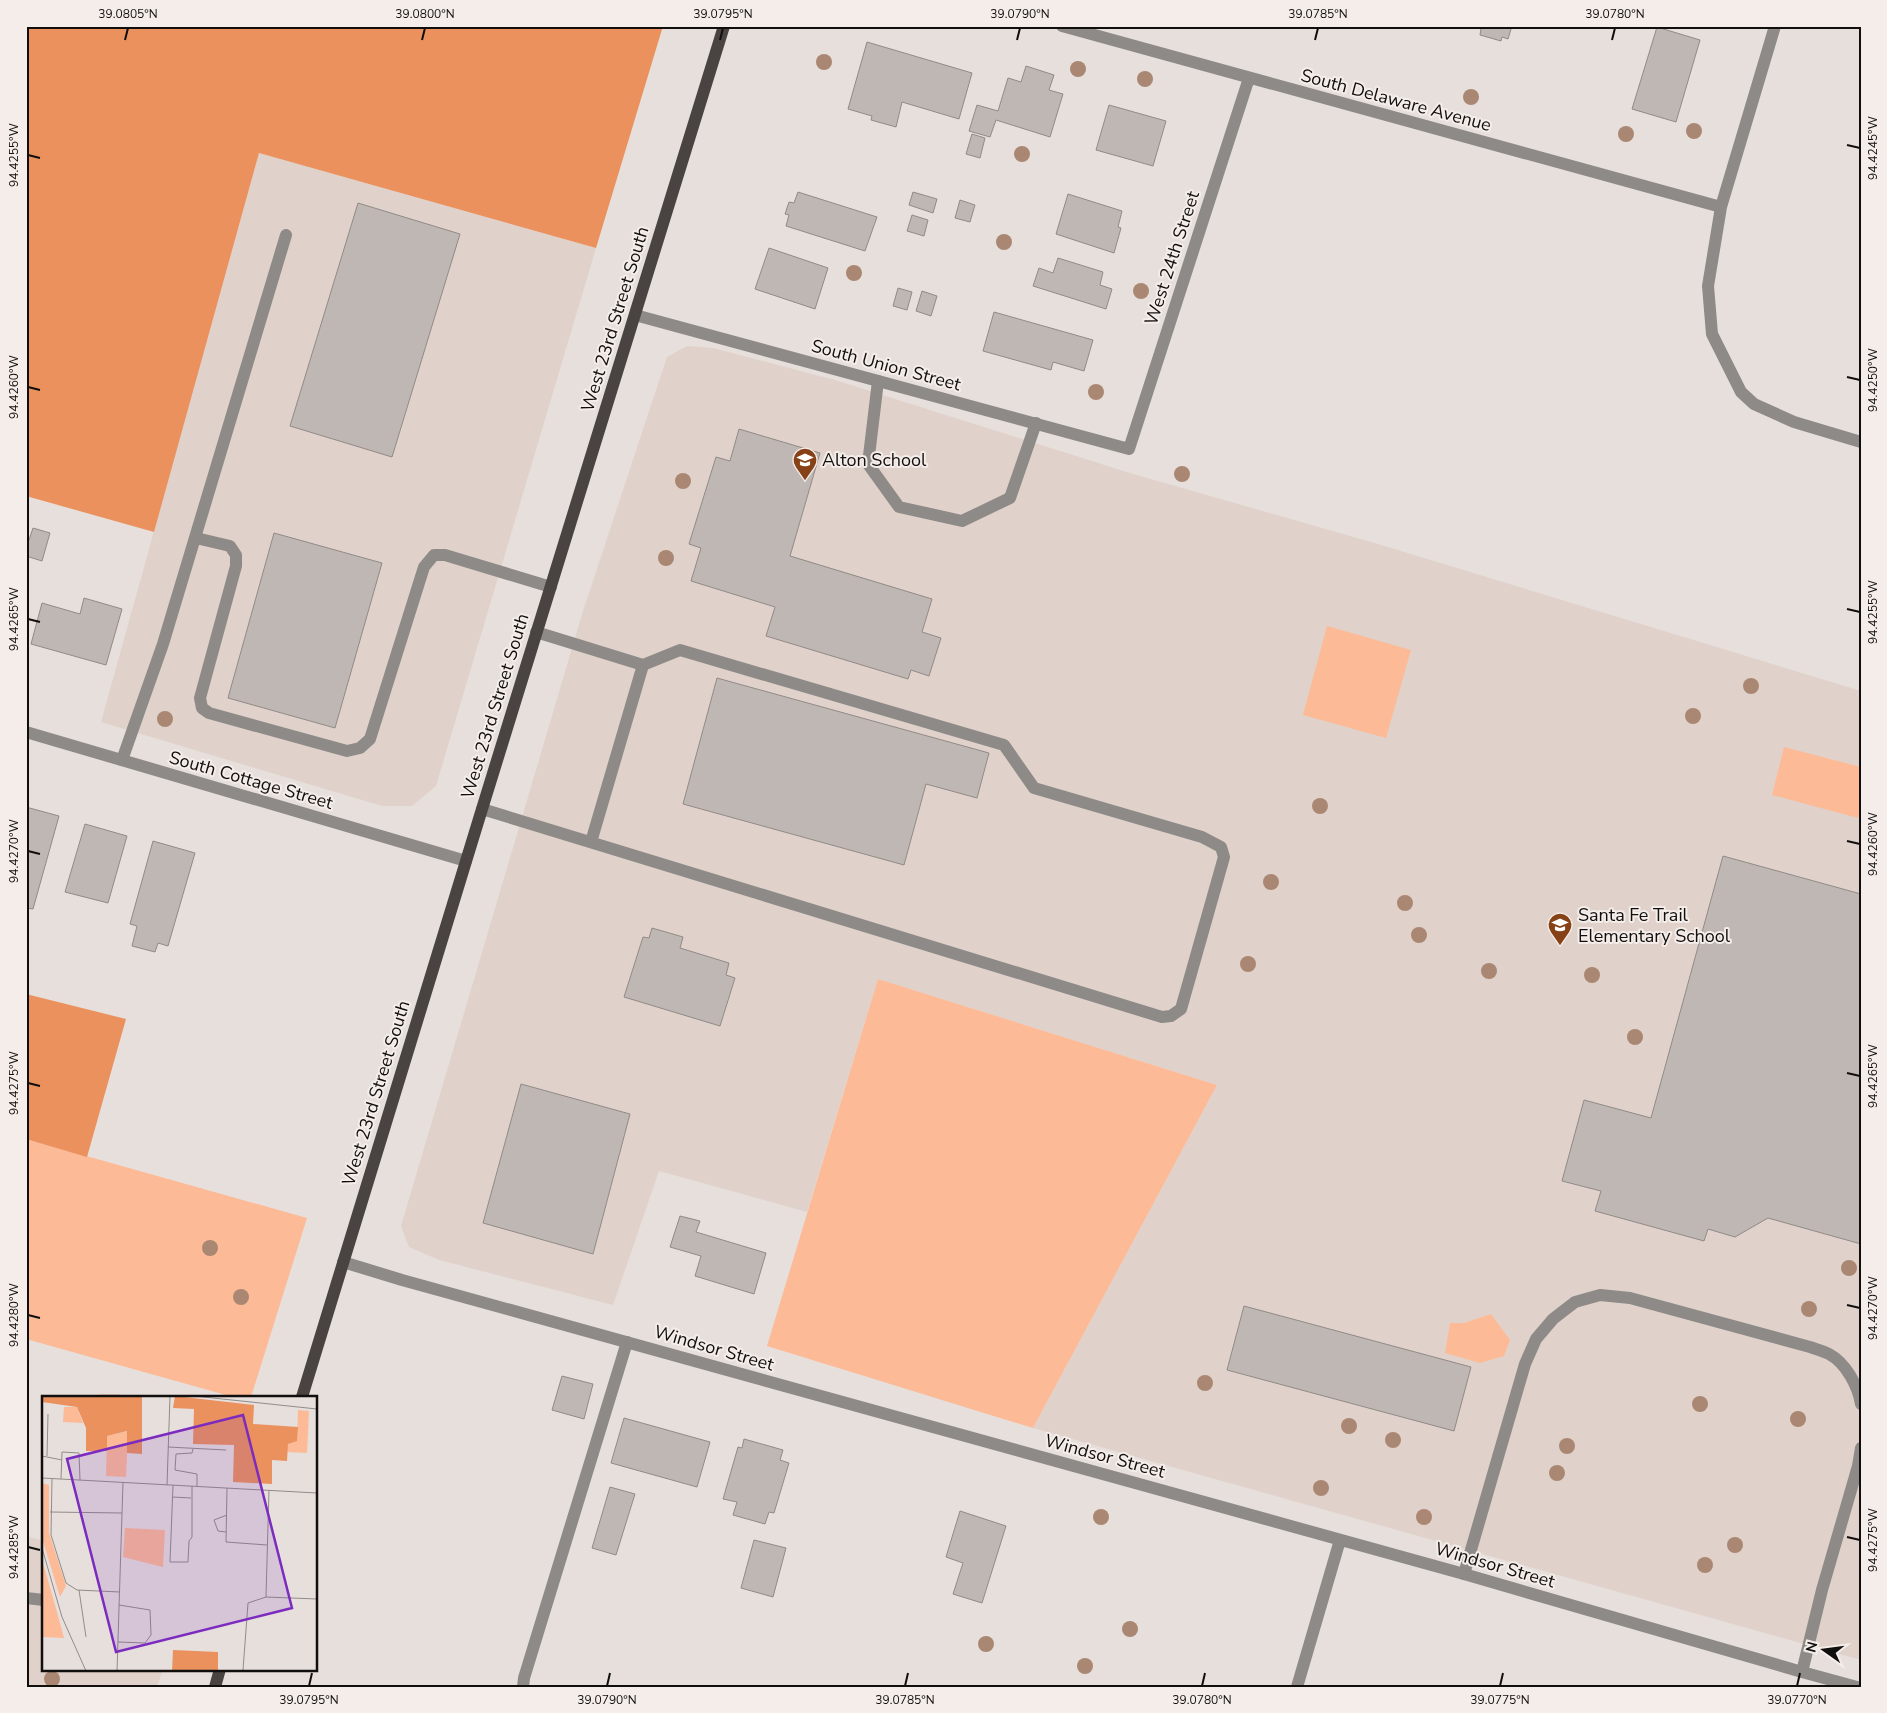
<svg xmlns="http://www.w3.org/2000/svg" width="1887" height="1713" font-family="'Nunito Sans',sans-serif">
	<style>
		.built { fill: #e0d2ca }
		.green { fill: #fcba97 }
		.forest { fill: #ea915e }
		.building { fill: #beb7b3; stroke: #918a87 }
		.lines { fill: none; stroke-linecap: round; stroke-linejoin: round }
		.service { stroke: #8d8a88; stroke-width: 12 }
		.minor { stroke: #8d8a88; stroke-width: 12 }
		.primary { stroke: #494441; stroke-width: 12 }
		.tree { fill: #aa8772 }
		.ticks { fill: none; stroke: #110f0e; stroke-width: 2 }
		.labels { text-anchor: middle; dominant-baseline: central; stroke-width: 4; stroke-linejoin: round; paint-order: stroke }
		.street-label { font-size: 18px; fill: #110f0e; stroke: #f4ede9 }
		.poi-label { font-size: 18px; fill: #110f0e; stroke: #f4ede9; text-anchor: start }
		.inset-river { fill: none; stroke: #ed9461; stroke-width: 2.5 }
		.inset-road { fill: none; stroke: #918c8a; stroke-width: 1 }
		.view { fill: #7b2cbf; fill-opacity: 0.15; stroke: #7b2cbf; stroke-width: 2.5 }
		.inset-edge { fill: none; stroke: #110f0e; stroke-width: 2.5 }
		.neatline { fill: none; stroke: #110f0e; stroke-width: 2 }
		.ticks-label { font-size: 12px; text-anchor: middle; fill: #110f0e }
	</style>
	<rect width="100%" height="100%" fill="#e7dfdc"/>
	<path class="built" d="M259 153 596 248 436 786 412 806H382L101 722Z
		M687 346 713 348 835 380 1130 473 1378 544 1861 691V1660L1033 1428 1217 1085 878 979 807 1212 659 1171 613 1305 439 1260 409 1247 401 1226 583 611 667 357Z
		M26 1536 44 1541V1669H163L157 1687H26Z"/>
	<path class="green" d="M1327 626 1411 650 1386 738 1303 715Z
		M1784 747 1861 767V808L1858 818 1772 795Z
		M878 979 1217 1085 1033 1428 767 1346Z
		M26 1139 307 1218 251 1397H233L26 1339Z
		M1491 1314 1510 1340 1504 1356 1480 1363 1445 1353 1450 1323H1464Z"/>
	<path class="forest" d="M26 26H663L596 248 259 153 154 532 26 496Z
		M26 994 126 1019 87 1157 26 1139Z"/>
	<path class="building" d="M1473 26H1512L1508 39 1502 37 1501 41 1480 35 1481 29Z
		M1657 27 1700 40 1676 122 1632 109Z
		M867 42 972 73 959 119 902 102 896 127 871 120 872 116 848 109Z
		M1026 66 1054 75 1049 90 1063 94 1050 137 996 120 990 137 969 131 977 105 998 111 1008 78 1021 82Z
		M1109 105 1166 121 1153 166 1096 150Z
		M972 134 985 138 980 158 966 154Z
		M798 192 877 217 865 251 786 226 789 215 785 214 789 202 794 203Z
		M913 192 937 199 933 213 909 205Z
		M1068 194 1122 211 1118 227 1121 228 1114 253 1056 234Z
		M960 200 975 205 970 222 955 218Z
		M358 203 460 234 392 457 290 426Z
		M912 215 928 220 924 236 907 231Z
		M769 248 828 268 815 309 755 289Z
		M1058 258 1103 272 1100 285 1112 289 1106 309 1033 286 1039 268 1053 273Z
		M898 288 912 292 907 310 893 306Z
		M922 291 937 296 931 316 916 311Z
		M994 312 1093 340 1084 371 1053 362 1051 370 983 351Z
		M739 429 820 453 790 556 932 599 922 632 941 638 929 676 911 670 908 679 766 636 775 607 691 581 701 548 689 544 716 457 730 461Z
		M33 528 50 533 42 561 26 556V549Z
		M274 533 382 563 335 728 228 698Z
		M84 598 122 609 106 665 31 644 42 603 80 614Z
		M717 678 989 753 977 798 926 784 904 865 683 804Z
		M26 807 59 816 33 909 26 908Z
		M85 824 127 836 108 903 65 892Z
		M153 841 195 853 168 946 158 943 155 952 132 946 137 926 130 924Z
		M1723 856 1861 894V1244L1768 1218 1735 1237 1708 1229 1704 1241 1595 1211 1601 1191 1562 1181 1584 1100 1651 1118Z
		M652 928 683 937 680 948 729 963 726 975 735 978 720 1026 624 997 643 937 649 938Z
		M521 1084 630 1114 593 1254 483 1223Z
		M680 1216 700 1221 696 1232 766 1253 754 1294 695 1276 701 1256 670 1247Z
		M1244 1306 1471 1367 1454 1431 1227 1370Z
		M562 1376 593 1384 584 1419 552 1410Z
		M624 1418 710 1442 697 1487 611 1463Z
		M744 1439 783 1450 780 1460 789 1463 774 1513 769 1512 765 1524 733 1515 737 1502 723 1499 738 1447 742 1448Z
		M610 1487 635 1494 616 1555 592 1548Z
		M960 1511 1006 1526 982 1603 953 1594 963 1563 946 1557Z
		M754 1540 786 1548 773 1597 741 1588Z"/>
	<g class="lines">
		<path class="service" d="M878 381 868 464 899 507 962 521 1010 498 1036 423
			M196 538 230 546 236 555V566L200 698 202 708 209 713 347 751 360 748 370 739 424 567 434 555H445L551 587
			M122 760 163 644 286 235
			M482 809 1162 1017 1171 1016 1181 1009 1224 857 1221 847 1202 837 1034 788 1004 745 680 650 643 665 536 632
			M591 842 643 665
			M1464 1574 1525 1364 1536 1339 1553 1319 1575 1302 1600 1295 1630 1298 1810 1347C1816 1349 1823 1351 1829 1354 1846 1363 1858 1386 1861 1404
			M26 1598 44 1600
			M1802 1672 1822 1590 1858 1466 1861 1448
			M523 1687 524 1678 627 1342"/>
		<path class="minor" d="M1062 26 1721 207
			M1775 26 1721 207 1708 286 1712 334 1741 392 1754 404 1794 422 1861 442
			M635 315 1129 449 1249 78
			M26 732 466 861
			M343 1262 402 1280 1464 1574 1802 1672 1857 1687
			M1297 1687 1340 1540"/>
		<path class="primary" d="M302 1397 482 809 724 26
			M215 1687 220 1669"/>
	</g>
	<g class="tree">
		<circle cx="824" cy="62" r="8"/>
		<circle cx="1078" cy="69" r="8"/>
		<circle cx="1145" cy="79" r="8"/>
		<circle cx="1471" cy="97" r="8"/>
		<circle cx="1694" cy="131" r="8"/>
		<circle cx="1626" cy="134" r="8"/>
		<circle cx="1022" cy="154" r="8"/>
		<circle cx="1004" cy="242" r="8"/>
		<circle cx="854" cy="273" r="8"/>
		<circle cx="1141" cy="291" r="8"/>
		<circle cx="1096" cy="392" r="8"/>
		<circle cx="1182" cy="474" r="8"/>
		<circle cx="683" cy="481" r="8"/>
		<circle cx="666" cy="558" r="8"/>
		<circle cx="1751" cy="686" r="8"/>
		<circle cx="1693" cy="716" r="8"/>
		<circle cx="165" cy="719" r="8"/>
		<circle cx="1320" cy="806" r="8"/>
		<circle cx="1271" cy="882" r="8"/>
		<circle cx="1405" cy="903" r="8"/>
		<circle cx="1419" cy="935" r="8"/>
		<circle cx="1248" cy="964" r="8"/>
		<circle cx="1489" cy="971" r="8"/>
		<circle cx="1592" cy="975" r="8"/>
		<circle cx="1635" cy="1037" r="8"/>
		<circle cx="210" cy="1248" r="8"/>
		<circle cx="1849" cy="1268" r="8"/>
		<circle cx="241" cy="1297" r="8"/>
		<circle cx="1809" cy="1309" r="8"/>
		<circle cx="1205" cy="1383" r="8"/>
		<circle cx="1700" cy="1404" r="8"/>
		<circle cx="1798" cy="1419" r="8"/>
		<circle cx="1349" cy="1426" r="8"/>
		<circle cx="1393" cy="1440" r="8"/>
		<circle cx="1567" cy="1446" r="8"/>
		<circle cx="1557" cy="1473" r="8"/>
		<circle cx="1321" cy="1488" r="8"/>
		<circle cx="1101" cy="1517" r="8"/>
		<circle cx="1424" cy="1517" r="8"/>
		<circle cx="1735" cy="1545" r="8"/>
		<circle cx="1705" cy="1565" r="8"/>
		<circle cx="1130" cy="1629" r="8"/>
		<circle cx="986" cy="1644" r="8"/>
		<circle cx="1085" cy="1666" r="8"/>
		<circle cx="52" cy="1679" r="8"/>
	</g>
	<path class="ticks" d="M125 40 128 28M422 40 425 28M720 40 723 28M1017 40 1020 28M1315 40 1318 28M1612 40 1615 28M1847 145 1860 148M28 155 40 158M1847 377 1860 380M28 387 40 390M1847 609 1860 612M28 619 40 622M1847 841 1860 844M28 851 40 854M1847 1073 1860 1076M28 1083 40 1086M1847 1305 1860 1308M28 1315 40 1318M1847 1537 1860 1540M28 1547 40 1550M309 1686 312 1673M607 1686 610 1673M905 1686 908 1673M1202 1686 1205 1673M1500 1686 1503 1673M1797 1686 1800 1673"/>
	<defs>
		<symbol id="school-pin" viewBox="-11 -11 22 30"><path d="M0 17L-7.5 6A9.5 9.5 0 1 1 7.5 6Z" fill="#864216" stroke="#f4ede9"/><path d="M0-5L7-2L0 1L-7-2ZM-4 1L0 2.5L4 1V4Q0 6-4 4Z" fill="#fff"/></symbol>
	</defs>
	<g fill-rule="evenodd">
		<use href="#school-pin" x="791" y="446" width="28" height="38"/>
		<use href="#school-pin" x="1546" y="911" width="28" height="38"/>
	</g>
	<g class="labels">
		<g class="street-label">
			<text transform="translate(1396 100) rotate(15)">South Delaware Avenue</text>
			<text transform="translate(1172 258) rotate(-72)">West 24th Street</text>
			<text transform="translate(615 319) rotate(-73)">West 23rd Street South</text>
			<text transform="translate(886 365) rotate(15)">South Union Street</text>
			<text transform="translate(495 706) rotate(-73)">West 23rd Street South</text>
			<text transform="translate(251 780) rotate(16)">South Cottage Street</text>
			<text transform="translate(376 1093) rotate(-73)">West 23rd Street South</text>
			<text transform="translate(714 1348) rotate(16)">Windsor Street</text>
			<text transform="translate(1105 1456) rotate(15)">Windsor Street</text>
			<text transform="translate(1495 1565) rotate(16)">Windsor Street</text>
		</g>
		<g class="poi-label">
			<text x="822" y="460">Alton School</text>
			<text x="1578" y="915">Santa Fe Trail<tspan x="1578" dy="21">Elementary School</tspan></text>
		</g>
	</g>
	<g transform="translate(42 1396)">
		<rect width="275" height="275" fill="#e7dfdc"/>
		<path d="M22 11H35L41 27 21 26ZM256 14 267 15 265 57 245 56 246 48 255 44ZM86 35 84 81 64 80 65 40ZM0 87 7 89V137L24 190 18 201 0 142ZM83 132 123 134 121 171 81 161ZM0 163 15 216 22 242 0 241Z" fill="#fcba97"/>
		<path d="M0 0H100V58L85 57V35L65 40V55H44V32L35 11 0 6ZM133 0 212 9 211 28 256 31 255 45 246 48 245 65 230 64V88L191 86 192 49 151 48 152 13 131 12ZM131 254 176 256V275H130Z" fill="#ea915e"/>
		<path class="inset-river" d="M57 0H78"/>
		<path class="inset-road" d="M152 0 275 13M126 51 184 54M151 53 150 57 134 58 133 74 155 78V90M0 60 20 64M5 60 6 18M0 82 275 97M10 83 9 139 24 187 35 194 78 196M19 83 20 56 37 57 38 84M125 89 128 0M131 89 128 166H146L147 145 150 141V90M185 92 184 146 225 149M130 101 149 102M8 116 80 117M184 136 176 135 172 124 185 119M0 152 20 221 44 275M37 194 44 241M224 201 227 94M76 246 103 247 109 239 108 214 77 209M201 274 206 207 224 201 275 203M75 275 81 86"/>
		<path class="view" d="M201 19 250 212 74 256 25 63Z"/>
		<rect width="275" height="275" class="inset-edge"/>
	</g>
	<rect width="1887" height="1713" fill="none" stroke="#f4ede9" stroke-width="55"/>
	<g transform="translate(1824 1650) rotate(284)" stroke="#f4ede9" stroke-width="4" paint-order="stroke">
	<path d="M0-4L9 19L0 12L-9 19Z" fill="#110f0e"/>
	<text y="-8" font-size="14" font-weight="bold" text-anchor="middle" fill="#110f0e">N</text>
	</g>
	<rect x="28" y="28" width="1832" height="1658" class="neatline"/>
	<g class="ticks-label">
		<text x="128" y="18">39.0805°N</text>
		<text x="425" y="18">39.0800°N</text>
		<text x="723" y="18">39.0795°N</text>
		<text x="1020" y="18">39.0790°N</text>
		<text x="1318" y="18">39.0785°N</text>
		<text x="1615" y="18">39.0780°N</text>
		<text transform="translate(1873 148) rotate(-90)" y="4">94.4245°W</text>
		<text transform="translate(14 155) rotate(-90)" y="4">94.4255°W</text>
		<text transform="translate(1873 380) rotate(-90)" y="4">94.4250°W</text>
		<text transform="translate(14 387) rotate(-90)" y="4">94.4260°W</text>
		<text transform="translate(1873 612) rotate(-90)" y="4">94.4255°W</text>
		<text transform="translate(14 619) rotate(-90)" y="4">94.4265°W</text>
		<text transform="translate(1873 844) rotate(-90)" y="4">94.4260°W</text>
		<text transform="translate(14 851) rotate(-90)" y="4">94.4270°W</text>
		<text transform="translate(1873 1076) rotate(-90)" y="4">94.4265°W</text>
		<text transform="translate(14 1083) rotate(-90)" y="4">94.4275°W</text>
		<text transform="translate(1873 1308) rotate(-90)" y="4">94.4270°W</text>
		<text transform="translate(14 1315) rotate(-90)" y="4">94.4280°W</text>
		<text transform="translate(1873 1540) rotate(-90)" y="4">94.4275°W</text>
		<text transform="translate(14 1547) rotate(-90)" y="4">94.4285°W</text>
		<text x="309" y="1704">39.0795°N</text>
		<text x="607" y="1704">39.0790°N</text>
		<text x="905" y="1704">39.0785°N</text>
		<text x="1202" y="1704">39.0780°N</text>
		<text x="1500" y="1704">39.0775°N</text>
		<text x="1797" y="1704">39.0770°N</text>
	</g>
</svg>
